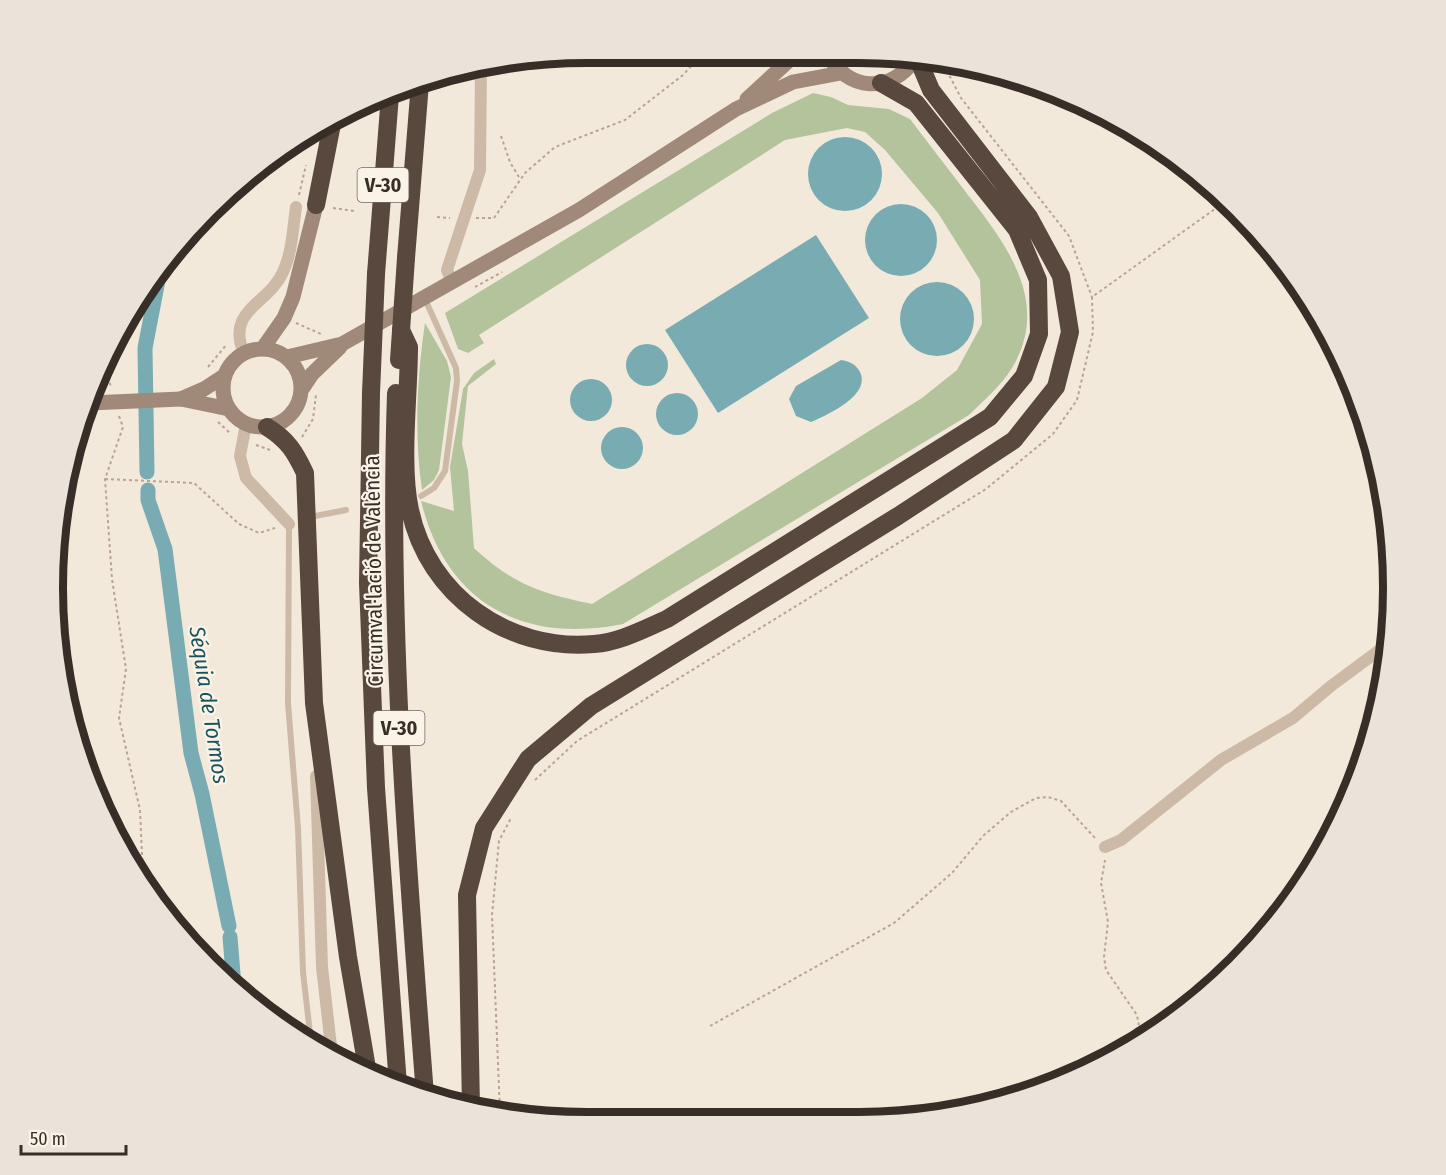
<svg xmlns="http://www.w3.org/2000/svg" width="1446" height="1175" font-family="'Fira Sans Condensed',sans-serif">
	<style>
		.green { fill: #b3c39b }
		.water { fill: #79acb2 }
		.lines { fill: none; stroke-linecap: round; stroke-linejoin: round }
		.canal { stroke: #79acb2; stroke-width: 15 }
		.path { stroke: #b8a491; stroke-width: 2; stroke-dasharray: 3 3; stroke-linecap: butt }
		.lane { stroke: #ccbaa7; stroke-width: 6 }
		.street { stroke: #ccbaa7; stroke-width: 12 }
		.secondary { stroke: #a08978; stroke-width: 15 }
		.highway { stroke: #59483e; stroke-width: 18 }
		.secondary-bridge { stroke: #a08978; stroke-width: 15 }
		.highway-bridge { stroke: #59483e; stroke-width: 18 }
		.labels { text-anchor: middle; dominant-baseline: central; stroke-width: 4.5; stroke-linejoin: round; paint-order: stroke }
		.shield { fill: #faf3e8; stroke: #726962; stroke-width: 1.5 }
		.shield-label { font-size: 20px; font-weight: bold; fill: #382e28 }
		.street-label { font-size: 21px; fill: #382e28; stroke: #faf3e8 }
		.water-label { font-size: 22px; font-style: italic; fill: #1b535c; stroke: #faf3e8 }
		.rim { fill: none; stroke: #382e28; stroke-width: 8 }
	</style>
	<rect width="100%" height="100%" fill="#f3e9db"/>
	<path class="green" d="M813 93 831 97 848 105 889 109 910 119C929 144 949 170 968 195 1007 245 1051 303 1012 368 1001 386 984 400 969 415L623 624C522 644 446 603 421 501L454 511 450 467 463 389 474 373 494 359 496 364 468 386 462 444 468 471 474 548C514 585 540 593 592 604L922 398 957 370 982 324 980 280 938 213 885 150 865 132 847 128 785 140 479 335 484 343 468 353 458 349 445 313 772 113Z
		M425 323 447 361 451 377 439 470 434 480 422 490C414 436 417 377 425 323Z"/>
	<path class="water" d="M808 174a37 37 0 1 1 74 0a37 37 0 1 1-74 0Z
		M865 240a36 36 0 1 1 72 0a36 36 0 1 1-72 0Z
		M816 235 869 318 718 413 665 330Z
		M900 319a37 37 0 1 1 74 0a37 37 0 1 1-74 0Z
		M626 365a21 21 0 1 1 42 0a21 21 0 1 1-42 0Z
		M841 360C849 361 856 364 860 372 871 395 829 414 811 422L796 416 789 399 796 386Z
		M570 400a21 21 0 1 1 42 0a21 21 0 1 1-42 0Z
		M656 414a21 21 0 1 1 42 0a21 21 0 1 1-42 0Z
		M601 448a21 21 0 1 1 42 0a21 21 0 1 1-42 0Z"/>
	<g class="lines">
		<path class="canal" d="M147 472 145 348 159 275
			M148 490V500L165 549 191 753 202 794 229 926
			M230 937 234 986"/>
		<path class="path" d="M944 65 961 98 1069 236 1092 297
			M501 136 510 162 520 179
			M299 195 306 165
			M333 208 354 211
			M437 217 450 218
			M476 218H494L525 173 555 147 625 120 683 75 703 53
			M475 287 502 272
			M296 323 321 334
			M106 365 111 388
			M208 367 227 344
			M119 416 123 427 105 479 112 579 126 669 119 718 140 810 143 877
			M218 422 231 434
			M302 437 313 419 316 395
			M256 445 270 450
			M105 479 194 483 239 524 259 533 275 528
			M535 780 577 741 986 489 1053 434 1077 400 1093 332 1092 297 1226 201
			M710 1026 894 923 952 873 983 836 1011 812 1036 798 1048 797 1061 801 1095 838
			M1096 1067 1139 1026 1137 1015 1106 970 1104 957 1108 922 1101 883 1105 860
			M500 1113 492 915 499 841 511 818"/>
		<path class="lane" d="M421 496 434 488 445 471 457 381 456 368 425 299
			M310 517 346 510
			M289 524 288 703 298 828 303 972 311 1042"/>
		<path class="street" d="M452 283 447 270 480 170 481 66
			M244 353C225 310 269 304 283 272 292 253 293 227 296 207
			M246 424 240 456 246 478 289 524
			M316 776 322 967 332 1055
			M1105 847 1121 840 1221 760 1293 718 1331 686 1389 643"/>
		<path class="secondary" d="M827 53C847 92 891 94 915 59
			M747 99 797 53
			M263 348 284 318 293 297 316 205
			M223 388a39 39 0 1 1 78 0a39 39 0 1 1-78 0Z
			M287 357 342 344 579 210 736 109 793 82 841 73
			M302 389 312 374 340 347
			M181 399 204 389 224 376
			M181 399 229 409"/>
		<path class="highway" d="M316 205 333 119
			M406 258 420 83
			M376 274 390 95
			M401 330 409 347C409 394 400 465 410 510 428 595 508 652 594 644 620 642 644 629 667 619L990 417 1024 376 1039 334 1038 280 1017 230 916 103 881 83
			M371 393 368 583 376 788 398 1085
			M396 393C388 628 407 861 425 1095
			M267 427C288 440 295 452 305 473L314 703 348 957 368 1074
			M471 1108 467 895 484 828 528 759 591 706 898 516 1014 440 1056 387 1070 332 1061 276 1029 217 931 90 918 59"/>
		<path class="secondary-bridge" d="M90 403 181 399"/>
		<path class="highway-bridge" d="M399 360 406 258
			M371 393 376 274"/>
	</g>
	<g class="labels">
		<g class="shield">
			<rect x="357.5" y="168" width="51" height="34" rx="4.5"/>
			<rect x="373.5" y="711" width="51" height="34" rx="4.5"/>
		</g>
		<g class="shield-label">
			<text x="383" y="185">V-30</text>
			<text x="399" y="728">V-30</text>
		</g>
		<g class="street-label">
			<text transform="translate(374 571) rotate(-91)">Circumval·lació de València</text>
		</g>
		<g class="water-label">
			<text transform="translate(209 705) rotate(81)">Séquia de Tormos</text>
		</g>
	</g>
	<path d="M0 0H1446V1175H0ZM587 63H859A524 524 0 0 1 1383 587V588A524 524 0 0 1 859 1112H587A524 524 0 0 1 63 588V587A524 524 0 0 1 587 63Z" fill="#eae3d9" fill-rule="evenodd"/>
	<path class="rim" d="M587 63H859A524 524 0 0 1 1383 587V588A524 524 0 0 1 859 1112H587A524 524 0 0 1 63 588V587A524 524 0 0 1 587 63Z"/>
	<path d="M21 1145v9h105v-9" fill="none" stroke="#382e28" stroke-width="3"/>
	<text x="30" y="1145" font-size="18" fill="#382e28" stroke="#faf3e8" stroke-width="4.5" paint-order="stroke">50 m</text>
</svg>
